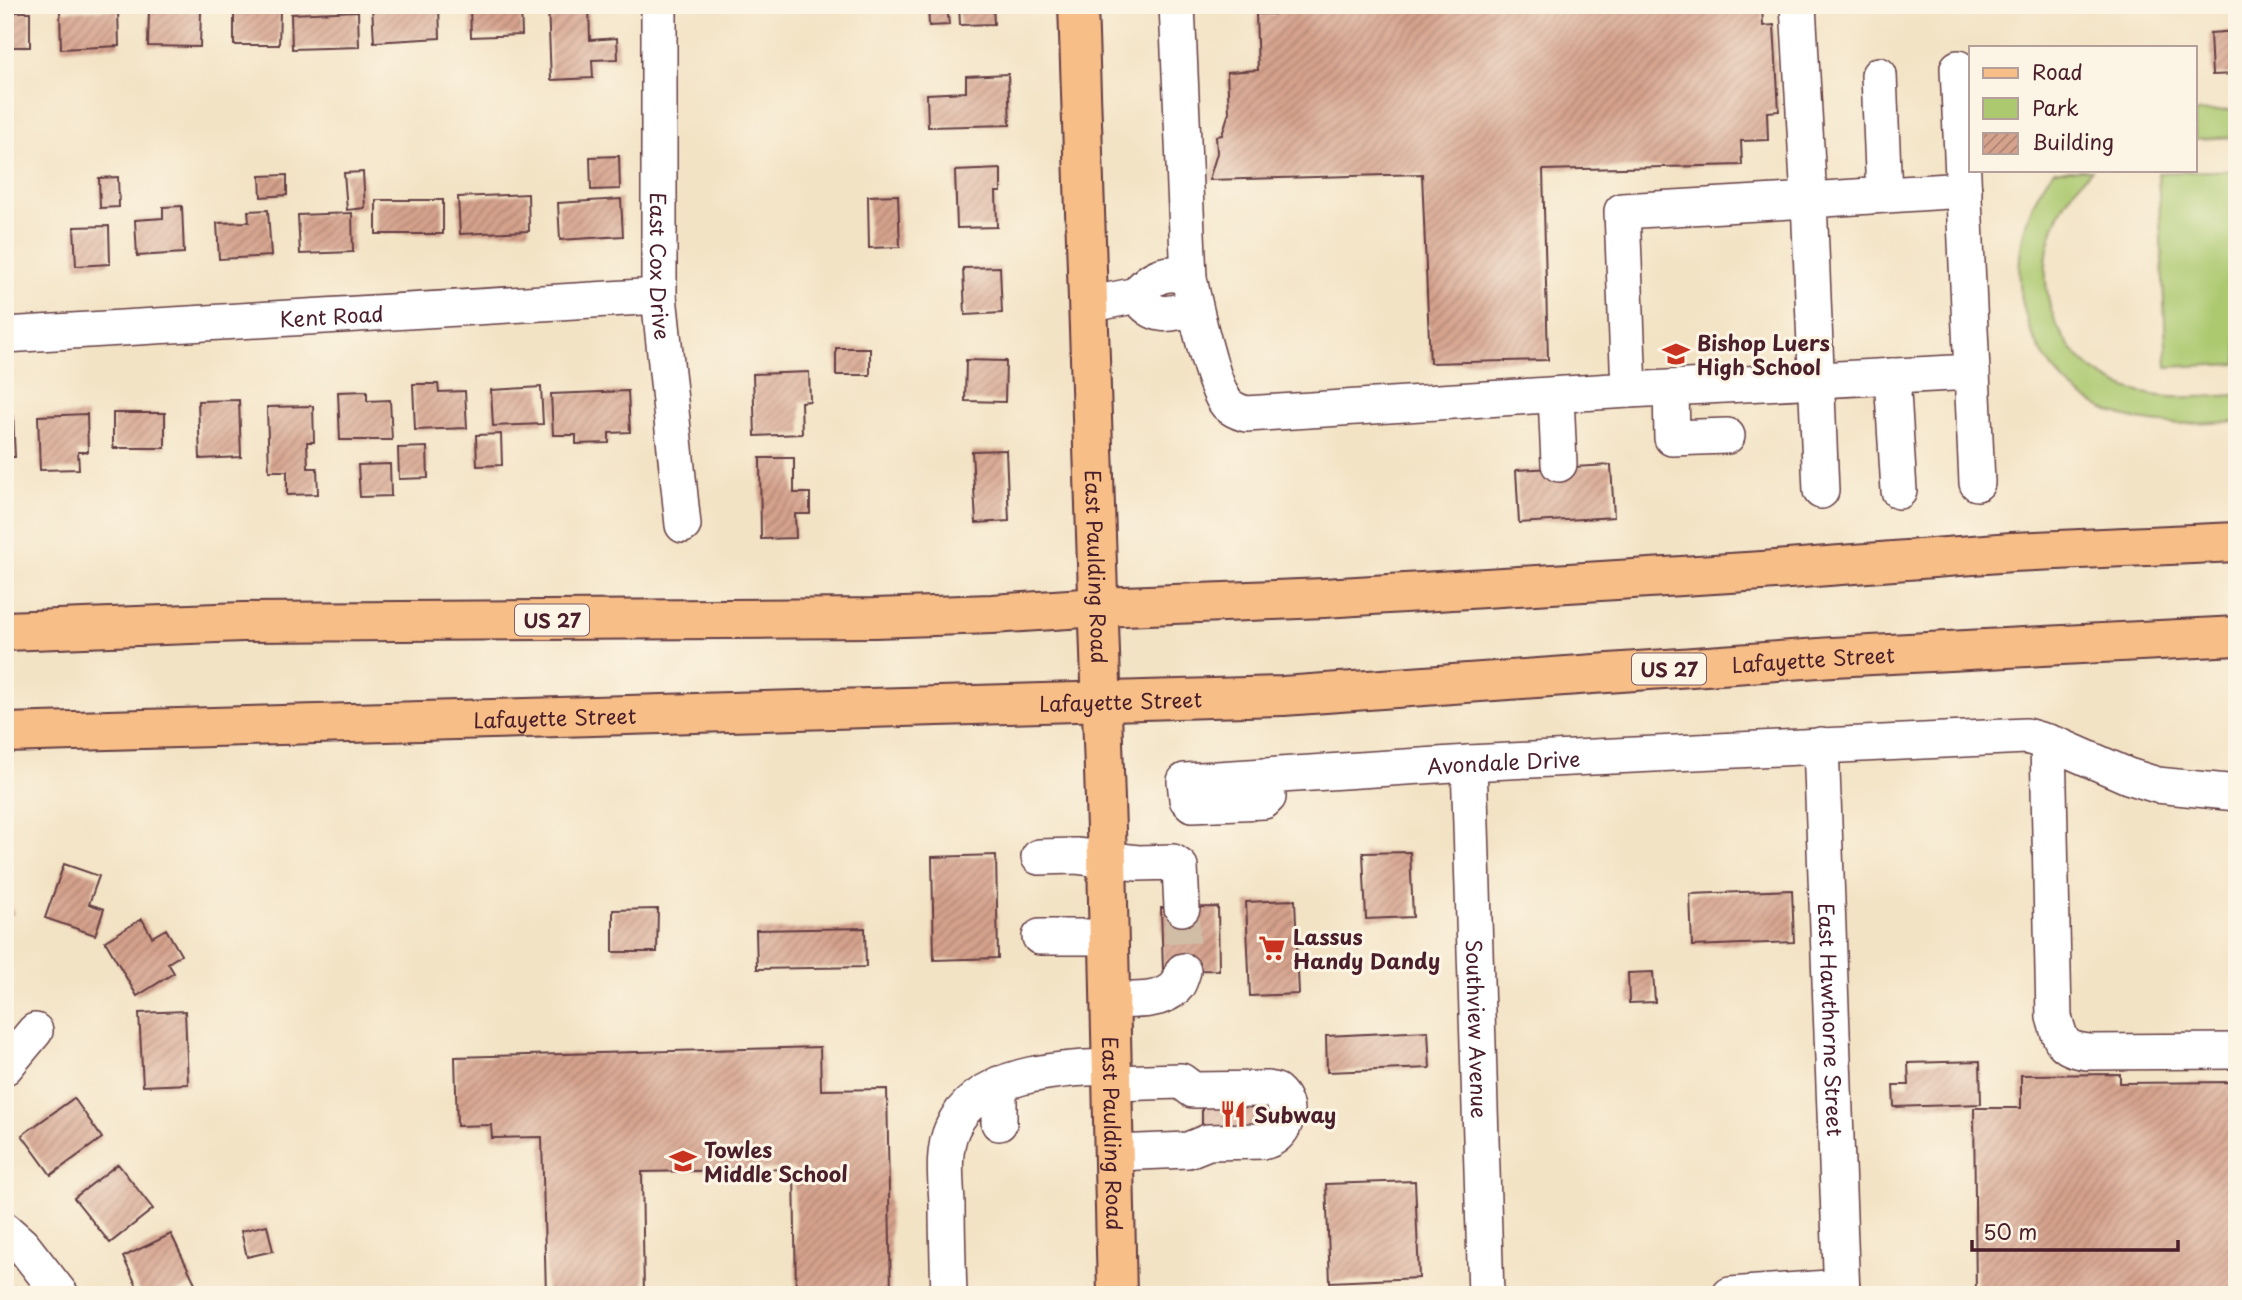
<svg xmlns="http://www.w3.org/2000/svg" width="2242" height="1300" font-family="'Playpen Sans',sans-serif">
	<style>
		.park { fill: #acc970; stroke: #7b744e; stroke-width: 2 }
		.building { fill: url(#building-hatch) }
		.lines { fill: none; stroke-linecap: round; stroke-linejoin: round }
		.minor-tunnel { stroke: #d1bca6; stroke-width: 35; stroke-dasharray: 35 18; stroke-linecap: butt }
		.minor-casing { stroke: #633c42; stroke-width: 38 }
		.major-casing { stroke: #633c42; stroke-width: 42 }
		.highway-casing { stroke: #633c42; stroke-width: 42 }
		.minor { stroke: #fff; stroke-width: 35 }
		.major { stroke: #f7be88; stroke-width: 38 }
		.highway { stroke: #f7be88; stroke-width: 38 }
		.labels { text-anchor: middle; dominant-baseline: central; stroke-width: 6; stroke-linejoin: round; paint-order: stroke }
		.shield { fill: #fcf5e5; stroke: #7f5f63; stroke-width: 2 }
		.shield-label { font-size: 19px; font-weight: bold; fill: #4a1f2b }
		.street-label { font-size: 21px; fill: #4a1f2b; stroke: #fcf5e5 }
		.poi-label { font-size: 21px; font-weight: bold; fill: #4a1f2b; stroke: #fcf5e5; text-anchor: start }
	</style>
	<defs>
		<pattern id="building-hatch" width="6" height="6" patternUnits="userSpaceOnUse" patternTransform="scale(1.75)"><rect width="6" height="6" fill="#d5a28c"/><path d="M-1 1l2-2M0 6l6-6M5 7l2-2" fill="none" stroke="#af8373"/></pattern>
	</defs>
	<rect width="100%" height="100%" fill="#fcf5e5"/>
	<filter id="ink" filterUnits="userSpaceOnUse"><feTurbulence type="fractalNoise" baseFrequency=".0143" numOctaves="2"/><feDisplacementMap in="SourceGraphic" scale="14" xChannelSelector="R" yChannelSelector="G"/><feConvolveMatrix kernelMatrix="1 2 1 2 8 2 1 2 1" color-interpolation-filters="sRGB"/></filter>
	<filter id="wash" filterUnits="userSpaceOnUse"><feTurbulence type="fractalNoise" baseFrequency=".00686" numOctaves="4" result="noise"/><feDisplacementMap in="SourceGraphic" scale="28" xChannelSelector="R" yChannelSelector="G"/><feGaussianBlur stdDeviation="1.57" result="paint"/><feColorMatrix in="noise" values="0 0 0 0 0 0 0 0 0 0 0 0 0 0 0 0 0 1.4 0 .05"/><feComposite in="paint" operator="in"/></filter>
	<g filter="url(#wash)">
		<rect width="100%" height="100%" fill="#f3e3c5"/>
		<path class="park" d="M2237 110V137L2195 139V112Z
			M2054 170H2092C2023 233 2030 347 2121 386 2158 402 2198 397 2237 395V422C2193 424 2152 428 2111 412 2015 373 1992 247 2054 170Z
			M2237 170V364L2167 367 2158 173Z"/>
		<g id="blocks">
			<path class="building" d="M372 5H439L440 38 374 42Z
				M470 5H521L522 35 471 37Z
				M548 5H589L590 40 617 38 618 59 592 60 593 78 551 80Z
				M928 5H947L949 25 929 26Z
				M959 5H993L994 24 960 25Z
				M1273 5H1762L1763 26 1774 25 1779 111 1767 112 1768 140 1741 141 1742 165 1543 170 1548 360 1430 363 1422 174 1209 180 1217 153 1216 136 1222 135 1229 112 1227 72 1258 70 1256 14H1274Z
				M118 9 119 46 61 49 60 11Z
				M149 10 201 11 200 47 148 46Z
				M234 11H280L279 45H234Z
				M358 11 359 47 292 49 291 14Z
				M5 12H30V47H5Z
				M2237 31V74L2212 75 2210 33Z
				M1008 74 1010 125 928 127 927 94 966 92V76Z
				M619 156 620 189 591 190 590 157Z
				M1001 169V192H996L997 227 957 228 955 171Z
				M363 172 365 208 347 210 344 173Z
				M287 175V195L261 197 260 176Z
				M118 177 119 207 100 208 99 178Z
				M528 194 529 231 460 234 458 197Z
				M898 195 900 247 869 248 868 196Z
				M621 199 623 236 560 240 558 203Z
				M376 200H443V234H376Z
				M182 206 184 253 137 256 135 220 163 218V207Z
				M268 210 271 256 219 259 217 223 249 222 248 211Z
				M352 213 353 252 300 254 298 215Z
				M109 226 110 264 76 266 74 227Z
				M1000 267 1002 313 965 315 963 268Z
				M836 348H870V375H836Z
				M966 360 1006 361 1005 402 965 401Z
				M809 372 810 401 801 402 802 434 755 436 753 374Z
				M413 384H438L439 392 465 391 467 428 415 430Z
				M541 387 543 424 493 426 491 390Z
				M367 391V401L390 400 392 440H340L338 392Z
				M628 391 630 432 609 433V443L576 444V435H553L551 394Z
				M239 400 241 457 200 459 198 401Z
				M313 406 314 442H307L308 468H317L318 494 287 495V471H269L267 407Z
				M113 413H165V448H113Z
				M87 414 88 452H78L79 469 40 470 38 416Z
				M13 416 15 457H5V417Z
				M501 434 502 465 477 466 476 435Z
				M427 447 428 478 399 479 398 448Z
				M1006 450 1009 521 976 523 972 451Z
				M760 458H794V493H810V514H795L796 538 761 539Z
				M390 464 391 496 360 497 358 465Z
				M1611 465 1614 517 1519 523 1516 470Z
				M1410 852 1413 917 1366 919 1363 853Z
				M996 855 998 958 934 960 932 857Z
				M64 864 99 876 89 904 104 909 95 935 45 918Z
				M1792 890 1794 942 1692 946 1690 894Z
				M5 896 14 914 5 919Z
				M1295 900 1299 994 1250 996 1246 902Z
				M1218 907 1219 970 1163 971 1161 908Z
				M658 909 657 952H613V910Z
				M142 919 152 937 166 929 181 955 168 963 174 973 137 996 105 941Z
				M865 928 866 967 757 969 756 930Z
				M1653 972 1655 1002 1629 1003 1628 973Z
				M185 1011 188 1084 143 1086 139 1013Z
				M1428 1031 1430 1068 1327 1072 1326 1036Z
				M820 1047 821 1090 887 1089 891 1295H796L794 1169 642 1172 644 1295H546L542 1137 492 1138 491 1125 457 1126 455 1057Z
				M1980 1061 1981 1104 1894 1107 1893 1085H1909L1908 1063Z
				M2120 1074V1083L2237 1082V1295H1976L1974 1108H2021V1075Z
				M1263 1096V1130L1202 1131V1097Z
				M74 1098 102 1138 51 1175 22 1135Z
				M118 1164 153 1209 110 1243 74 1198Z
				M1415 1181 1419 1278 1330 1282 1326 1184Z
				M267 1225 273 1251 247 1257 241 1231Z
				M171 1234 195 1283 170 1295H141L123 1257Z"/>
		</g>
	</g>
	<g filter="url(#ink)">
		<use href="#blocks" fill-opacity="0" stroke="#633c42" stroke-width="2"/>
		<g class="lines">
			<path class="minor-tunnel" d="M1182 908 1183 971"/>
			<defs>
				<g id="minor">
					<path id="s1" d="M659 5V296L683 525"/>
					<path d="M1177 5 1189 278C1194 303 1212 387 1227 404 1233 410 1239 412 1246 414L1629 390 1622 211 1809 200 1798 5"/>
					<path d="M1879 75 1884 195"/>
					<path d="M1137 295C1150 276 1168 269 1189 278"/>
					<path d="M1088 305 1137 295C1154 320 1169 315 1195 307"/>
					<path id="s2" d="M5 335 659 296"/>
					<path d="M1972 372 1977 483"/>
					<path d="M1892 376 1899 491"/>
					<path d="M1671 388 1672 438 1727 436"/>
					<path d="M1629 390 1972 372 1958 68"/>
					<path d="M1556 395 1559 464"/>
					<path d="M1821 491 1809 200 1964 190"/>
					<path d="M2048 742 2054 1017C2061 1041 2061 1049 2088 1052L2237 1051"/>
					<path id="s3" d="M1821 745 1842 1295"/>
					<path id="s4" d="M1469 763 1486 1295"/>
					<path id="s5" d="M1267 776 1268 797 1264 801 1192 804 1187 799 1185 781 1469 763 2026 736 2057 745 2128 776 2157 785 2237 793"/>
					<path d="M1039 857 1076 856 1138 863 1173 862 1180 867 1182 908"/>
					<path d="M1040 937H1109"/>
					<path d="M1110 1000C1131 1000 1161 1003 1176 987 1180 983 1181 976 1183 971"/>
					<path d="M5 1067 35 1031"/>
					<path d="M1113 1083 1181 1081 1193 1090 1268 1089 1276 1091C1293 1105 1288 1134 1266 1141L1208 1142 1188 1150 1115 1153"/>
					<path d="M999 1084V1123"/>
					<path d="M5 1230 22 1245 61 1295"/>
					<path d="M949 1295C948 1264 947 1234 947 1204 946 1180 942 1151 952 1129 976 1072 1061 1068 1113 1067"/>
					<path d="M1730 1295 1842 1287"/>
				</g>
				<g id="major">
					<path id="s6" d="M1078 5 1107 859 1117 1295"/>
				</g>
				<g id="highway">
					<path d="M5 631 243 622 874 618 992 614 1099 607 1324 598 1762 571 2012 552 2237 542"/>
					<path id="s7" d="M5 733 1283 696 1833 657 2237 636"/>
				</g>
			</defs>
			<use href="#minor" class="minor-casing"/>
			<use href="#major" class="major-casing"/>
			<use href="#highway" class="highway-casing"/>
			<use href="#minor" class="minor"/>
			<use href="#major" class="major"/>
			<use href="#highway" class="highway"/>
		</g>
	</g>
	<defs>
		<symbol id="school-bare" viewBox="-9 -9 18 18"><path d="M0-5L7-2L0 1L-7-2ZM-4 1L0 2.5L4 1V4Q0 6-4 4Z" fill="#c8321e" stroke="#fcf5e5" stroke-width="2.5" paint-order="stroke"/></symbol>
		<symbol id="supermarket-bare" viewBox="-9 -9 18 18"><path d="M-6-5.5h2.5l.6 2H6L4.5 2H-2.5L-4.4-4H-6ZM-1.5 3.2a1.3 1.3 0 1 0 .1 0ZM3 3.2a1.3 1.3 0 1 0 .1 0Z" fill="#c8321e" stroke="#fcf5e5" stroke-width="2.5" paint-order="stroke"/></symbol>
		<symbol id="restaurant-bare" viewBox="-9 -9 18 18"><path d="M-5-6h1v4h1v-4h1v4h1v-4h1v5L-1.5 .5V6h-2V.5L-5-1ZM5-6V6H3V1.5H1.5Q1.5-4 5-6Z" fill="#c8321e" stroke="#fcf5e5" stroke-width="2.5" paint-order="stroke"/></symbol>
	</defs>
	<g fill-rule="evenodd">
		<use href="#school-bare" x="1657" y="335" width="38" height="38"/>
		<use href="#supermarket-bare" x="1253" y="929" width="38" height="38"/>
		<use href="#restaurant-bare" x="1214" y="1095" width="38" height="38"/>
		<use href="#school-bare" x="664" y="1142" width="38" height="38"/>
	</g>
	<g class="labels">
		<g class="shield">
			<rect x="515" y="604.5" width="74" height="31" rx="5"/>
			<rect x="1632" y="653.5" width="74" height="31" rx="5"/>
		</g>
		<g class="shield-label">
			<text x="552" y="620">US 27</text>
			<text x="1669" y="669">US 27</text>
		</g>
		<g class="street-label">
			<text stroke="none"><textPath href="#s1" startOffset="261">East Cox Drive</textPath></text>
			<text stroke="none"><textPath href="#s2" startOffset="327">Kent Road</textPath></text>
			<text stroke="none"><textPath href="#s6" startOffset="562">East Paulding Road</textPath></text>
			<text stroke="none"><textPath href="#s7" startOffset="1810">Lafayette Street</textPath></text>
			<text stroke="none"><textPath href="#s7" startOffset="1116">Lafayette Street</textPath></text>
			<text stroke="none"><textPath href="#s7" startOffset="550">Lafayette Street</textPath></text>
			<text stroke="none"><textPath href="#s5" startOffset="443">Avondale Drive</textPath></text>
			<text stroke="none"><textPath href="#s3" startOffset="275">East Hawthorne Street</textPath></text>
			<text stroke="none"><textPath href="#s4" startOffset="266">Southview Avenue</textPath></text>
			<text stroke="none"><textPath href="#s6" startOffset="1129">East Paulding Road</textPath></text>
		</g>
		<g class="poi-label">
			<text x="1697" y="342">Bishop Luers<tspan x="1697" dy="24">High School</tspan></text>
			<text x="1293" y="936">Lassus<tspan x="1293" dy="24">Handy Dandy</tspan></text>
			<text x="1254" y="1114">Subway</text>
			<text x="704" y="1149">Towles<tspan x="704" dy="24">Middle School</tspan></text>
		</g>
	</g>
	<rect width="2242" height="1300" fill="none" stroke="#fcf5e5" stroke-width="28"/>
	<rect x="1969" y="46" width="228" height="126" fill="#fcf5e5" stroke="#b59f9b" stroke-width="2"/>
	<rect x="1983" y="68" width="35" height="10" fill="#f7be88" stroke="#b59f9b" stroke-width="2"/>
	<text x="2032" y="80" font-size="21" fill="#4a1f2b">Road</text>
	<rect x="1983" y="98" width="35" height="21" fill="#acc970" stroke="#b59f9b" stroke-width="2"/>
	<text x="2032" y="116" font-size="21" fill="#4a1f2b">Park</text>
	<rect x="1983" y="133" width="35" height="21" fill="url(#building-hatch)" stroke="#b59f9b" stroke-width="2"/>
	<text x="2032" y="150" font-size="21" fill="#4a1f2b">Building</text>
	<path d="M1972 1240v10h206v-10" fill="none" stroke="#4a1f2b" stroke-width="3.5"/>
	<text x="1983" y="1240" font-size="21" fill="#4a1f2b" stroke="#fcf5e5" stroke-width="5" paint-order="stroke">50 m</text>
</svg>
